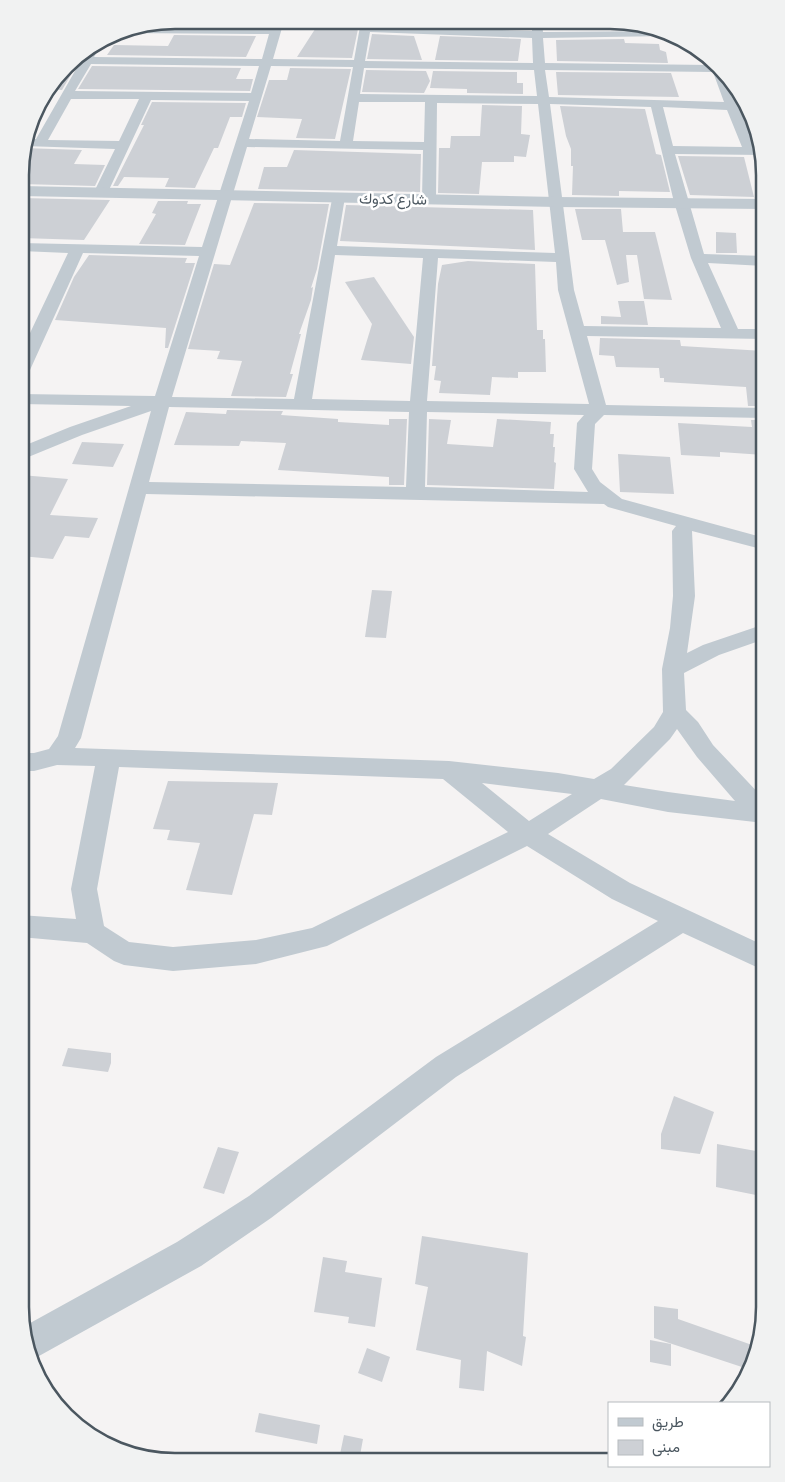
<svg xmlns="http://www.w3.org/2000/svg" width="785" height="1482" font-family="'Exo 2',Vazirmatn,sans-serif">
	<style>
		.building { fill: #cdd0d5 }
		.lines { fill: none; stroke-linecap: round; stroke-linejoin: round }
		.minor { fill: #c1cad1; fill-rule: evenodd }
		.tertiary { fill: #c1cad1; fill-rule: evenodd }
		.labels { text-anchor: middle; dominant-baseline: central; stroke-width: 5; stroke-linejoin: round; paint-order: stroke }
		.far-street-label { font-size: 15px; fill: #4b5760; stroke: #fff }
		.rim { fill: none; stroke: #4b5760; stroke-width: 2.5 }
	</style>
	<rect width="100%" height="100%" fill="#f5f3f3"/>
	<path class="building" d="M215 20H243L264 21 261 26H211Z
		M328 22 359 24 352 58 297 57 319 23Z
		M443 22H497L498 28 442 26Z
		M556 22 610 23 612 30H556Z
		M372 34 414 36 422 60 367 59Z
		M174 35 256 36 246 57 107 55 114 45 168 46Z
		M440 36 521 39 518 61 435 60Z
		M624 39 625 43 659 44 660 50 666 52 668 63 557 61 556 40Z
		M68 64 76 66 62 90 49 89Z
		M92 66 241 68 236 79H253L250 91 78 89Z
		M290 68 351 69 335 139 296 138 302 119 257 117 269 80H287Z
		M366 70 426 71 430 81 424 93 362 92Z
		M433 71 517 72V83H523V94L467 93V89L430 88Z
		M556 72 671 73 679 97 558 95Z
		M152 102 246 103 242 117H230L218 148H214L195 188 165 187 169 178 124 177 118 186H113L144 125H141Z
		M482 105 522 106 521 134 530 135 526 157 514 156V162H482L479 194 438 193 439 148H450L451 136H480Z
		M560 106 645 109 656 154 661 155 670 192 619 191V196L572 195 573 166H571V149L566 136Z
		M23 148 82 150 74 164 105 165 95 186 21 184V154Z
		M294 150 421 154 420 192 258 189 264 167H287Z
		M678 156 744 157 754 197 690 195Z
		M21 198 110 200 84 240 21 238Z
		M158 201H188L187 204H201L185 245 139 244 156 214 152 213Z
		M254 203 329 204 317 269 311 288 313 287 311 300 299 334H301L290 374H293L286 397 231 396 242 361 217 359 220 351 188 349 214 264 230 265Z
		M346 205 533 210 535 250 340 241Z
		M575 209H621L623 232H655L672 300 644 299 637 255H626L629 282 617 285 605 240H582Z
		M716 232 736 233 737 253H716Z
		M89 255 187 258 185 263H195L168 348H165L166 328 55 320 74 277Z
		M468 261 535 264 537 330H543V339H545L546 372H518V378L492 377 490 395 439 393 441 381 434 380 436 366H432L438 284 442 265Z
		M374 277 414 337 411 364 361 360 372 324 345 282Z
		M618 301H644L648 325 601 324V316L621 317Z
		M600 338 680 340 681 346 765 351V406H748L746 387 664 382V378H660L659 368 616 367 614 356 599 355Z
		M227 410 283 411 281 415 338 419V422L389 425V419H407L404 485H389V477L278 470 286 443 241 441 239 446 174 445 186 412 226 414Z
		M429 419 451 420 447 444 493 447 497 419 551 422 550 434H554L553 447H555L554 462 556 463 554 489 427 485Z
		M751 420H765V455L720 452V457L681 455 678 423 752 427Z
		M82 442 124 444 113 467 72 464Z
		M618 454 670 457 674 494 620 492Z
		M21 475 68 479 50 515 98 518 89 538 65 536 53 559 21 556Z
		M372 590 392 591 386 638 365 637Z
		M168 781 278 783 272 815 254 814 232 895 186 890 200 843 167 840 170 830 153 829Z
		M68 1048 111 1053V1063L108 1072 62 1066Z
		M674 1096 714 1112 700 1154 661 1149V1134Z
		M717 1144 756 1151V1195L716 1187Z
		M218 1147 239 1152 224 1194 203 1188Z
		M422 1236 528 1253 523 1336 526 1337 522 1366 487 1351 484 1391 459 1388 461 1360 416 1350 428 1287 415 1284Z
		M323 1257 347 1261 345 1272 382 1278 375 1327 348 1323 349 1317 314 1312Z
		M654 1306 678 1309V1319L755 1346 751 1370 654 1338Z
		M650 1340 671 1344V1366L650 1362Z
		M367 1348 390 1357 382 1382 358 1373Z
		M259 1413 320 1425 317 1444 255 1432Z
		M344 1435 363 1439 359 1461 339 1459Z"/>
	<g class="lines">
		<path class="minor" d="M274 21H284L273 59 354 60 361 21H371V26L532 31V22H542L543 32 657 31 667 36 543 38 545 63 710 65 709 63 714 60 729 82 755 147H761L762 155 675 154 704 254 765 256V266L708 263 738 329H765V339L587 336 606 405 765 408V418L604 415 595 424 592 469 600 482 622 499 765 538V550L692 531 695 596 687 653 703 645 765 624V639L719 655 684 673 686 710 698 722 713 745 765 800V827L755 822 668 812 601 799 548 834 630 883 765 946V971L683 933 456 1077 271 1218 201 1266 30 1361 28 1357 23 1327 177 1242 249 1196 436 1057 658 921 612 899 527 846 327 946 256 964 173 971 124 965 114 961 87 943 20 937V915L76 919 71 889 95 766 57 765 34 771H21V753H34L49 749 58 736 151 411 82 435 21 460V447L70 427 131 406 21 404V394L155 396 199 256 83 253 30 370 27 374 21 375V352L68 253 21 251V243L202 247 249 101 151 100 108 192 101 196 94 192 115 149 24 146 26 140 36 139 79 64 69 63 75 57H83L88 49 100 42 102 44 94 57 262 59 269 34 126 33 121 31 140 27 272 28ZM370 32 532 38 533 63 365 61ZM91 64 259 66 251 93 75 91ZM271 66 353 67 340 141 249 139ZM364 68 534 70 537 96 360 94ZM545 70 713 72 724 102 549 97ZM71 99H139L119 141 48 140ZM359 102H425L424 142 353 141ZM437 103 538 104 555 253 337 246 345 197 338 193 333 194 294 399 172 397 247 147 423 150 422 198 429 202 436 198ZM550 104 651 107 674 202 691 258 721 328 584 326 574 290ZM663 107 727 110 742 147 673 146ZM335 255 423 258 410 401 312 399ZM438 258 556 262 558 290 589 404 427 401ZM169 407 409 412 406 487 149 482ZM427 412 584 415 577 423 574 469 588 492 425 487ZM146 494 604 504 608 507 676 526 672 531 673 596 670 628 662 669 663 712 654 727 611 769 594 779 558 773 449 761 75 748 81 738ZM677 729 697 757 735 801 668 792 624 785 670 739ZM119 767 443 779 508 832 312 928 256 940 173 947 129 942 104 926 97 889ZM482 783 572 794 529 821Z"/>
		<path class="tertiary" d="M21 186 557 197 765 199V209L557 207 21 196Z"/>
	</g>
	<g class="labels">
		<g class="far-street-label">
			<text transform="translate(393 198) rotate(1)">شارع كدوك</text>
		</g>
	</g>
	<path d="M0 0H785V1482H0ZM175 29H610A146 146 0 0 1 756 175V1307A146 146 0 0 1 610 1453H175A146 146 0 0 1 29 1307V175A146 146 0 0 1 175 29Z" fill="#f1f2f2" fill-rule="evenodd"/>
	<path class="rim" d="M175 29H610A146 146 0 0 1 756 175V1307A146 146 0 0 1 610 1453H175A146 146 0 0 1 29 1307V175A146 146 0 0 1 175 29Z"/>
	<rect x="608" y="1402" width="162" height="65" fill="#ffffff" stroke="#b7bcbf"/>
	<rect x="618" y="1418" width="25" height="8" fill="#c1cad1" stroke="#b7bcbf"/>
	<text x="652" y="1427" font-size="15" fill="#4b5760">طريق</text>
	<rect x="618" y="1440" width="25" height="15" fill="#cdd0d5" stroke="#b7bcbf"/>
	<text x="652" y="1452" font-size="15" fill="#4b5760">مبنى</text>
</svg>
